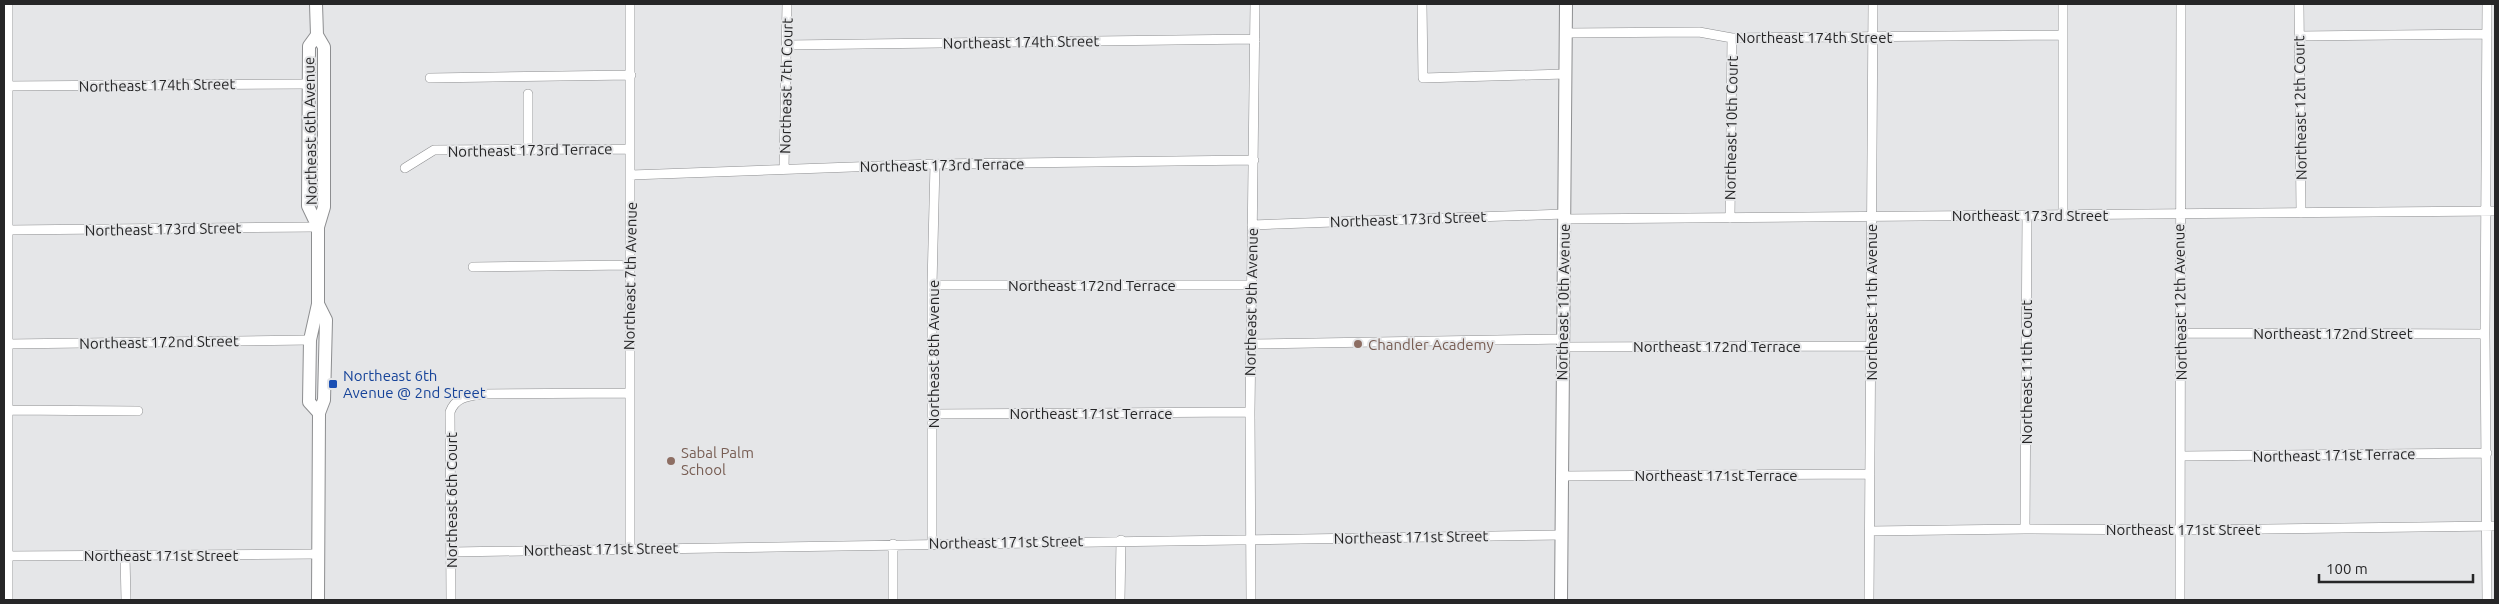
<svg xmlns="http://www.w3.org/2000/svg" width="2499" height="604" font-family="Ubuntu,sans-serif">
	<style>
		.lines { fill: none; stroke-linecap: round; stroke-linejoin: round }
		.street-casing { stroke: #8d8e90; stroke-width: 10 }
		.secondary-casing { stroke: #8d8e90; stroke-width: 14 }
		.street { stroke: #fff; stroke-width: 9 }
		.secondary { stroke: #fff; stroke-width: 12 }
		.education-dot { fill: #8d6e63; stroke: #e5e6e8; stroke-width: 2 }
		.transit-dot { fill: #1a4fb4; stroke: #e5e6e8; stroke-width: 2 }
		.labels { text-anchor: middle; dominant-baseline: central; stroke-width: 4; stroke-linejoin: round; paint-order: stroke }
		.street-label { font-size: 15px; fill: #262627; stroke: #e5e6e8 }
		.education-label { font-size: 15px; fill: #785e54; stroke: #e5e6e8; text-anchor: start }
		.transit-label { font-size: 15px; fill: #164399; stroke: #e5e6e8; text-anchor: start }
	</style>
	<rect width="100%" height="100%" fill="#e5e6e8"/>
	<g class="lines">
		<defs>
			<path id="street" d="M8 4V600
				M1422 4 1423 78 1565 74
				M2299 4 2301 213
				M1566 33 1699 32 1732 38 2063 35
				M2299 36 2487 34
				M787 45 1255 39
				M430 78 631 75
				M4 86 309 84
				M528 150V94
				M405 168 434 150 630 149
				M784 169 787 4
				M631 175 935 164 1254 160
				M2063 215V4
				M1730 218 1732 38
				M1564 219 2495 211
				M1252 225 1564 214
				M8 230 318 227
				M473 267 629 265
				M932 285H1252
				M2181 333 2485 334
				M8 344 310 340
				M1251 344 1563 339
				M1563 347 1871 346
				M8 410 138 411
				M932 414 1250 412
				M2182 456 2487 453
				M1561 476 1870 474
				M2025 529 2027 215
				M1870 531 2025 529 2182 530 2495 526
				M932 543V285L935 164
				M893 544V600
				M630 549V4
				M452 552 1561 535
				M125 555 126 600
				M4 556 318 554
				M451 600 450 412C455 398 467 396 481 394L629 393
				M1120 600 1121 540
				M1251 600 1250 412 1255 4
				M1869 600 1873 4
				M2180 600 2181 4
				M2487 600 2485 334 2487 4"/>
			<path id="secondary" d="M316 4 317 35 324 47V207L318 227V304L310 340 309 402 319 413
				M317 35 309 46 308 206 318 227
				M318 304 326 320 324 400 319 413 318 600
				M1561 600 1566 4"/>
		</defs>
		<use href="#street" class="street-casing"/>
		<use href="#secondary" class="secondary-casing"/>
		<use href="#street" class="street"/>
		<use href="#secondary" class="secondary"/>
	</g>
	<g class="education-dot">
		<circle cx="1358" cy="344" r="5"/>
		<circle cx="671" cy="461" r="5"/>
	</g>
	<rect class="transit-dot" x="328" y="379" width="10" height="10" rx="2.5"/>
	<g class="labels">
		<g class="street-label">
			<text x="1814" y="37">Northeast 174th Street</text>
			<text transform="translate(1021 42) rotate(-1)">Northeast 174th Street</text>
			<text transform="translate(157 85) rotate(-1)">Northeast 174th Street</text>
			<text transform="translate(786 86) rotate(-89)">Northeast 7th Court</text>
			<text transform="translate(2300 108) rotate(-91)">Northeast 12th Court</text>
			<text transform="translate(1731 128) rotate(-89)">Northeast 10th Court</text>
			<text transform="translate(310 131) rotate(-91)">Northeast 6th Avenue</text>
			<text transform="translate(530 150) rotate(-1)">Northeast 173rd Terrace</text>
			<text transform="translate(942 165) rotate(-1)">Northeast 173rd Terrace</text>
			<text x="2030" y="215">Northeast 173rd Street</text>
			<text transform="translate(1408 219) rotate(-2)">Northeast 173rd Street</text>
			<text transform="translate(163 229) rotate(-1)">Northeast 173rd Street</text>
			<text transform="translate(630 276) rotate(-89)">Northeast 7th Avenue</text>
			<text x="1092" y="285">Northeast 172nd Terrace</text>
			<text transform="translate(1251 302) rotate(-89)">Northeast 9th Avenue</text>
			<text transform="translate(1563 302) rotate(-89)">Northeast 10th Avenue</text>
			<text transform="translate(1871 302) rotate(-90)">Northeast 11th Avenue</text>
			<text transform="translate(2180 302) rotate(-91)">Northeast 12th Avenue</text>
			<text x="2333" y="333">Northeast 172nd Street</text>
			<text transform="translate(159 342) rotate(-1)">Northeast 172nd Street</text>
			<text x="1717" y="346">Northeast 172nd Terrace</text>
			<text transform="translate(933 354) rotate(-90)">Northeast 8th Avenue</text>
			<text transform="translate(2026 372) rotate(-90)">Northeast 11th Court</text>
			<text x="1091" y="413">Northeast 171st Terrace</text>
			<text transform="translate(2334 455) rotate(-1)">Northeast 171st Terrace</text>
			<text x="1716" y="475">Northeast 171st Terrace</text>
			<text transform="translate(451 500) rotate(-90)">Northeast 6th Court</text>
			<text x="2183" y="529">Northeast 171st Street</text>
			<text transform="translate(1411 537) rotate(-1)">Northeast 171st Street</text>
			<text transform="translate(1006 542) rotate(-1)">Northeast 171st Street</text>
			<text transform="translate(601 549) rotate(-1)">Northeast 171st Street</text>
			<text x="161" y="555">Northeast 171st Street</text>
		</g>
		<g class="education-label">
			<text x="1368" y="344">Chandler Academy</text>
			<text x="681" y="452">Sabal Palm<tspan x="681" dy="17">School</tspan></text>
		</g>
		<g class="transit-label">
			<text x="343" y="375">Northeast 6th<tspan x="343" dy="17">Avenue @ 2nd Street</tspan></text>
		</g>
	</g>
	<rect width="2499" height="604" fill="none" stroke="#262627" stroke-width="10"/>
	<path d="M2319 574v8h154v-8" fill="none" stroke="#262627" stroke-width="2.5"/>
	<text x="2326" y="574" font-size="15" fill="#262627" stroke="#e5e6e8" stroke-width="4" paint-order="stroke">100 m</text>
</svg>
